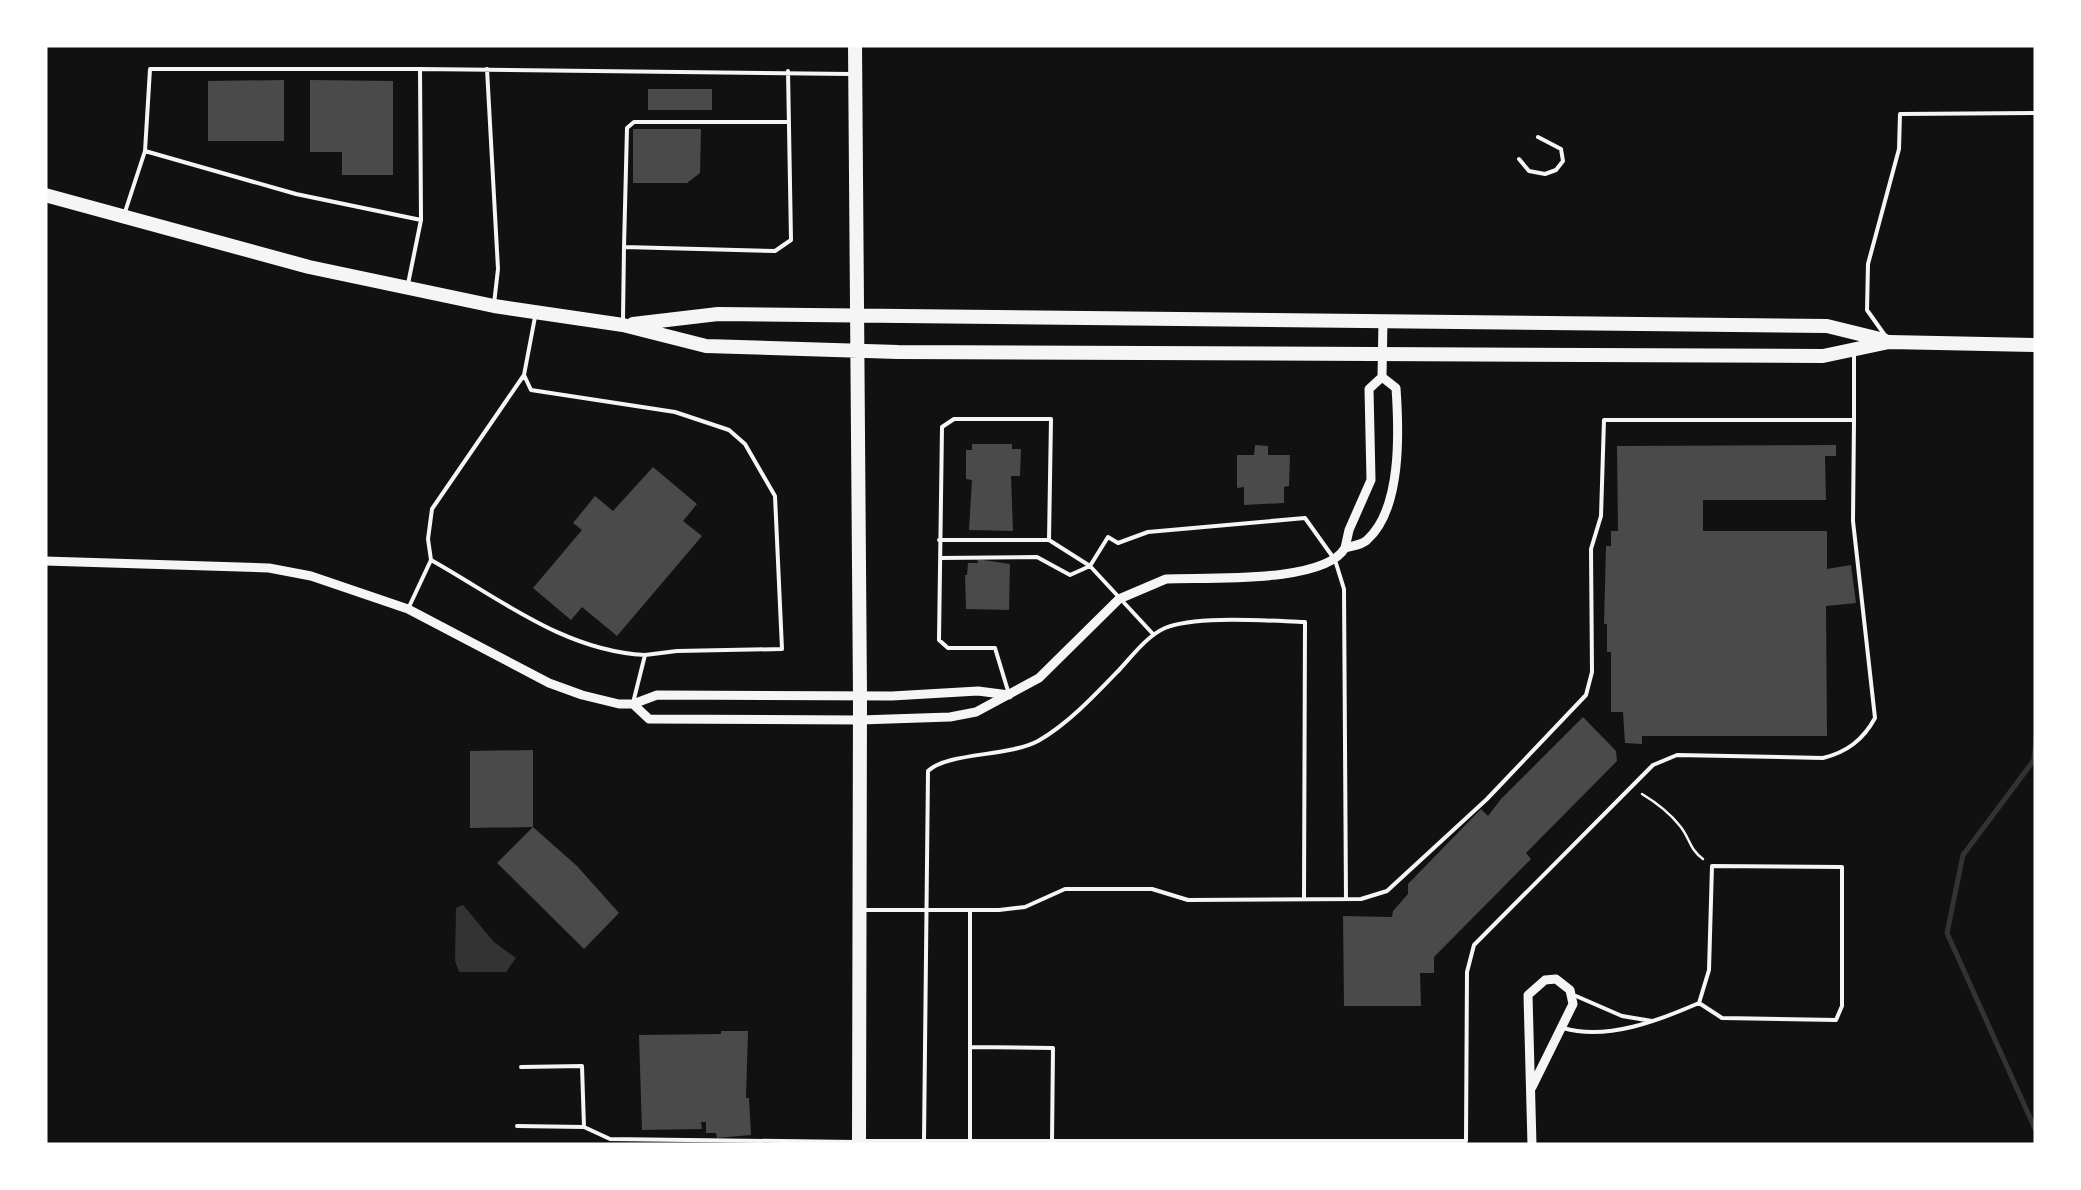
<svg xmlns="http://www.w3.org/2000/svg" width="2081" height="1190" font-family="Figtree,sans-serif">
	<style>
		.water { fill: #333 }
		.lines { fill: none; stroke-linecap: round; stroke-linejoin: round }
		.stream { stroke: #333; stroke-width: 5 }
		.building { fill: #4a4a4a }
		.path { stroke: #f5f5f5; stroke-width: 2.5 }
		.service { stroke: #f5f5f5; stroke-width: 4 }
		.minor { stroke: #f5f5f5; stroke-width: 9 }
		.primary { stroke: #f5f5f5; stroke-width: 14 }
	</style>
	<rect width="100%" height="100%" fill="#111"/>
	<path class="water" d="M463 905 494 942 516 958 506 972H459L455 961 456 908Z"/>
	<g class="lines">
		<path class="stream" d="M2036 737 2034 760 1963 855 1947 933 2036 1131"/>
	</g>
	<path class="building" d="M284 80V141H208V81Z
		M310 80 393 81V175H342V152H310Z
		M648 89H712V110H648Z
		M633 129H701L700 173 687 183H633Z
		M972 444H1012V449H1021L1020 476H1011L1013 531 969 530 972 480 966 479V450H972Z
		M1255 445 1268 446V455H1290L1289 486 1284 487V503L1244 505V487L1237 488V455H1254Z
		M1836 445V456H1825L1826 500H1703V531H1827V569L1851 565 1856 603 1826 606 1827 736H1642V744L1625 743 1623 712H1611V652H1607V624H1604L1606 546H1611V531H1618L1617 446Z
		M653 467 697 504 683 521 702 536 617 636 582 607 571 620 533 588 582 530 573 523 595 496 613 511Z
		M977 559 1010 564 1009 610 966 609 965 575H967L968 563H978Z
		M1583 717 1616 751 1617 761 1526 853 1531 859 1434 957V973H1420L1421 1006H1344L1343 916 1392 917 1393 911 1408 894V884L1481 809 1488 816 1501 799Z
		M533 750V827L470 828V751Z
		M533 827 577 866 619 913 584 949 497 863Z
		M721 1031H748L746 1098H749L751 1135 717 1138 716 1133H706V1122H701L702 1129 642 1130 639 1035 721 1034Z"/>
	<g class="lines">
		<path class="path" d="M1642 794C1657 803 1669 812 1680 826 1690 838 1689 849 1703 859"/>
		<path class="service" d="M420 69 850 74
			M487 69 498 269 494 304
			M145 151 296 194 421 220
			M1519 159 1529 171 1545 174 1556 170 1563 161 1561 149 1538 137
			M124 215 145 151 150 69H420L421 220 408 284
			M624 247 627 128 634 122H789
			M535 317 524 375 531 390 675 412 729 430 745 444 775 496 782 649 677 651 645 655
			M623 319 624 247 775 251 791 240 788 71
			M1884 334 1867 310 1868 264 1899 149 1900 114 2036 113
			M939 540H1049L1090 566 1070 575 1037 557 940 558
			M431 560 428 539 432 509 524 375
			M408 609 431 560C499 598 564 651 645 655L633 703
			M1153 634 1090 566 1108 537 1118 543 1148 532 1305 518 1335 560 1344 589 1346 899
			M1008 691 995 648H948L939 640 942 427 954 419H1051L1049 540
			M865 910H999L1025 907 1065 889H1152L1188 900 1361 899 1387 891 1487 799 1586 695 1592 672 1591 549 1601 516 1604 420H1854V352
			M1576 996 1622 1016 1652 1021
			M1563 1028C1607 1041 1660 1020 1699 1003L1709 970 1712 866 1842 867V1006L1836 1020 1722 1018 1699 1003
			M970 1047 1053 1048 1052 1141H970
			M521 1067 582 1066 584 1127 610 1139 856 1142
			M517 1126 584 1127
			M866 1141H970V910
			M924 1141 928 771C948 752 1008 757 1038 741 1068 724 1096 694 1120 669 1133 655 1147 636 1165 628 1195 615 1271 621 1305 622L1304 899
			M1052 1141H1466L1467 972 1474 945 1653 765 1677 755 1823 758C1847 752 1863 740 1875 718L1853 521 1854 420"/>
		<path class="minor" d="M1382 377 1396 388C1399 431 1402 509 1367 540 1362 545 1352 546 1345 548L1349 530 1371 480 1369 389Z
			M1382 377 1383 320
			M45 561 269 568 311 576 408 609 549 683 582 695 619 704H633L657 695 892 696 978 691 1009 695
			M633 704 649 719 860 720 950 717 976 712 1039 678 1119 599 1166 579C1206 577 1324 584 1345 548
			M1532 1087 1573 1004 1570 990 1556 979 1545 980 1528 995 1532 1145"/>
		<path class="primary" d="M855 45 860 696 859 1145
			M45 195 309 267 494 306 623 325 706 346 898 352 1823 356 1889 342 2036 345
			M633 324 718 314 1827 326 1884 340"/>
	</g>
	<rect width="2081" height="1190" fill="none" stroke="#ffffff" stroke-width="95"/>
</svg>
